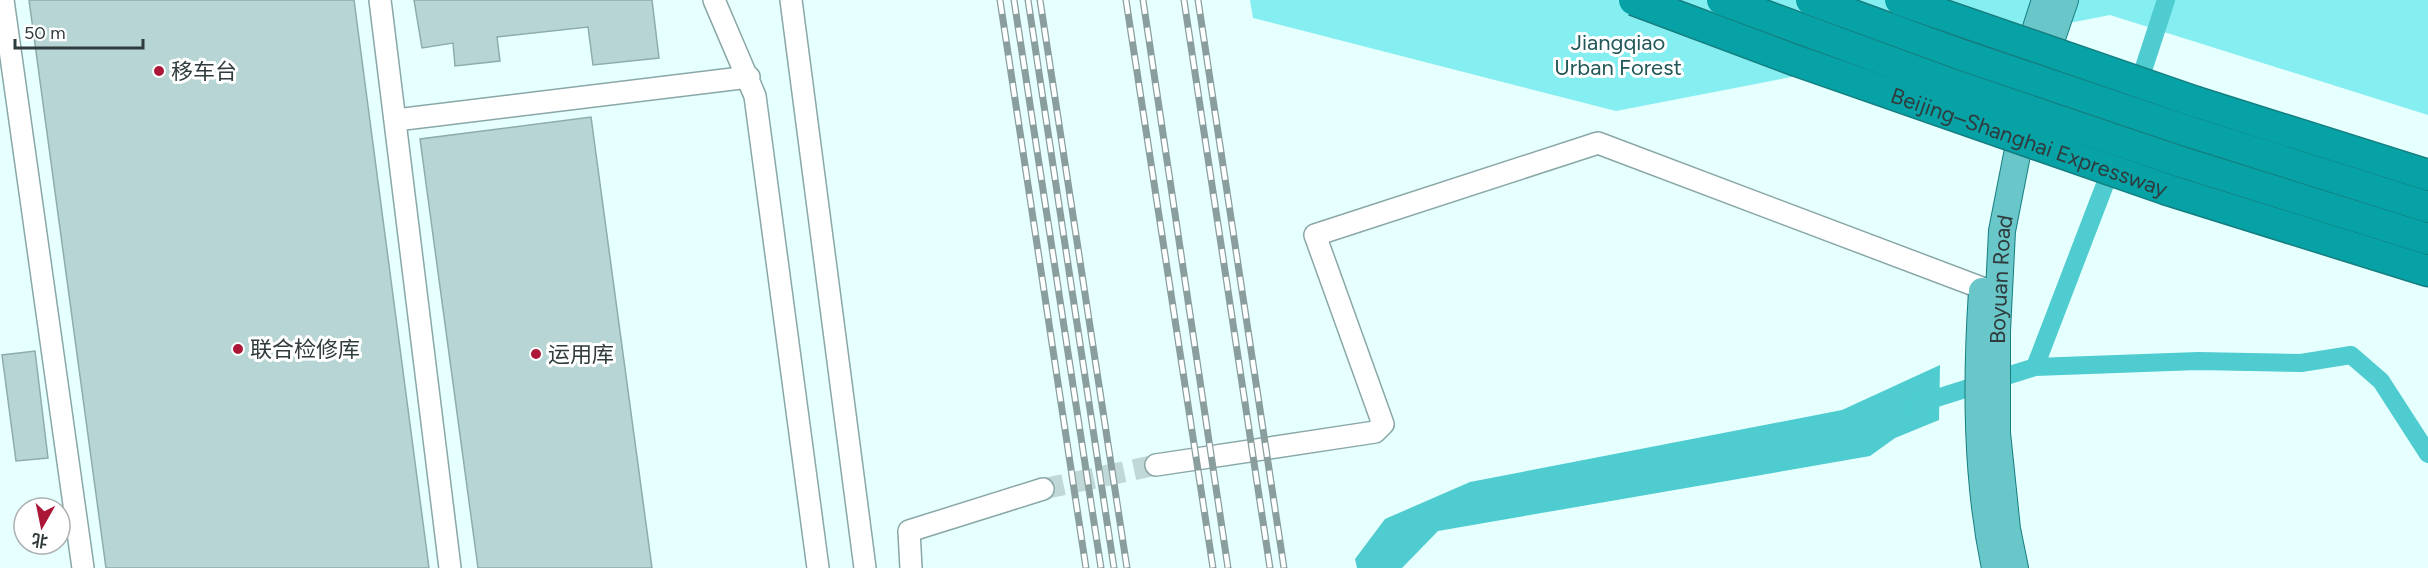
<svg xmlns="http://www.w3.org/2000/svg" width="2428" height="568" font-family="Figtree,'Noto Sans SC',sans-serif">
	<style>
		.green { fill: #85eef1 }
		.water { fill: #4ecccf }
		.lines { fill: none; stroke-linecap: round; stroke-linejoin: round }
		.canal { stroke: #4ecccf; stroke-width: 18 }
		.building { fill: #b7d5d5; stroke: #8facac; stroke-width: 1.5 }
		.minor-tunnel { stroke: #c1d8d8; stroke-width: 21; stroke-dasharray: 21 10; stroke-linecap: butt }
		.minor-casing { stroke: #8aa7a7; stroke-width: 24 }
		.major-casing { stroke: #157e80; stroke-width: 28 }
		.highway-casing { stroke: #157e80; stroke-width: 33 }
		.minor { stroke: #fff; stroke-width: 21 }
		.major { stroke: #6ac7c9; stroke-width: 26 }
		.highway { stroke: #07a2a5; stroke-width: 30 }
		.rail-casing { stroke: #8b9e9e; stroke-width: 7 }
		.rail { stroke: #fff; stroke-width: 4.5; stroke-dasharray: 14; stroke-linecap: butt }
		.highway-bridge-casing { stroke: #157e80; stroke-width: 33; stroke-linecap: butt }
		.highway-bridge { stroke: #07a2a5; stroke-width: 30 }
		.poi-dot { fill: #ac1737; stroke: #fff; stroke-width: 2 }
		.labels { text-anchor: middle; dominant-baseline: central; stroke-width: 6; stroke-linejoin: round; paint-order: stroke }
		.park-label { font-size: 22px; fill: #225758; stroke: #fff }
		.poi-label { font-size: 22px; fill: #2f3b3c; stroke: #fff; text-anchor: start }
		.street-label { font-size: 22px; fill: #2f3b3c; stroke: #fff }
	</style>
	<rect width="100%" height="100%" fill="#e6ffff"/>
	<path class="green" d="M1250 0H2428V115L2110 15 1616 111 1253 18Z"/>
	<path class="water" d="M1940 365 1939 420 1895 438 1870 456 1438 531 1402 568H1357L1355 559 1385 519 1470 482 1842 410Z"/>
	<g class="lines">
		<path class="canal" d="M2136 92 2166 0
			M2035 367 2114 161
			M1917 407 1924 402 2035 367 2198 361 2301 363 2351 355 2381 381 2428 454"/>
	</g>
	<path class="building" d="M29 0H354L429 568H106Z
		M414 0H652L659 58 593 65 588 27 497 37 500 61 455 66 453 43 422 48Z
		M591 117 652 568H478L420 139Z
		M35 351 48 458 16 461 2 355Z"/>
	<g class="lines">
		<path class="minor-tunnel" d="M1043 489 1156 465"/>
		<defs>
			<path id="minor" d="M3 0 83 568
				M380 0 450 568
				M714 0 755 96 818 568
				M791 0 865 568
				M396 120 749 77
				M1156 465 1375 432 1383 424 1315 235 1598 143 1982 288
				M911 568 909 531 1043 489"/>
			<g id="major">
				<path d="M2041 70 2065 0"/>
				<path d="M2005 124 2045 0"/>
				<path d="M1982 291C1976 383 1976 477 1995 568"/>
				<path id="s1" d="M2015 568 2007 529 1997 433V331L2002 231 2024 119"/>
			</g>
			<path id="highway" d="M2196 102 2428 175
				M2187 131 2428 207
				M2178 161 2428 239
				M2168 190 2428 271"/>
		</defs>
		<use href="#minor" class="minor-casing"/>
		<use href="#major" class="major-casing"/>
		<use href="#highway" class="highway-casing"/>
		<use href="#minor" class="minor"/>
		<use href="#major" class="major"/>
		<use href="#highway" class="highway"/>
		<defs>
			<path id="rail" d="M1000 0 1086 568
				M1014 0 1101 568
				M1028 0 1114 568
				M1040 0 1127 568
				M1126 0 1213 568
				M1143 0 1228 568
				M1184 0 1270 568
				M1198 0 1284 568"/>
		</defs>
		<use href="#rail" class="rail-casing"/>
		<use href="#rail" class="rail"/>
		<defs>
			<g id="highway-bridge">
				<path id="s2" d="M1634 0 1797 61 2168 190"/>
				<path d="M1722 0 1951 84 2178 161"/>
				<path d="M1811 0 1962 55 2187 131"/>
				<path d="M1900 0 2196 102"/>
			</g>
		</defs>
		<use href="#highway-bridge" class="highway-bridge-casing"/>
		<use href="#highway-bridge" class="highway-bridge"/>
	</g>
	<g class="poi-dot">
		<circle cx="159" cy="71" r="6"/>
		<circle cx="238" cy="349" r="6"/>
		<circle cx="536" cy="354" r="6"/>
	</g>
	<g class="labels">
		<g class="park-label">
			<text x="1618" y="42">Jiangqiao<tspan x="1618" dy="25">Urban Forest</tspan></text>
		</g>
		<g class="poi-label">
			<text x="171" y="71">移车台</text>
			<text x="250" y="349">联合检修库</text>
			<text x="548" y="354">运用库</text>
		</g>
		<g class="street-label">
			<text stroke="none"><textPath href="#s2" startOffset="420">Beijing–Shanghai Expressway</textPath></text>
			<text stroke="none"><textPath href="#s1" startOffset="290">Boyuan Road</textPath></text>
		</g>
	</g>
	<g transform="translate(42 526) rotate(189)"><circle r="28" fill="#ffffff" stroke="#acb1b1" stroke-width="1.5"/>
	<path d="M0-4.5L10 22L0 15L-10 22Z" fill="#ac1737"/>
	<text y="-9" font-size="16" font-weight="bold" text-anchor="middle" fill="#2f3b3c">北</text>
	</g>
	<path d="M15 39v9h128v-9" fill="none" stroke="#2f3b3c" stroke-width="3"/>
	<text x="24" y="39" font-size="18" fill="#2f3b3c" stroke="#ffffff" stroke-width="4.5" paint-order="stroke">50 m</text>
</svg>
